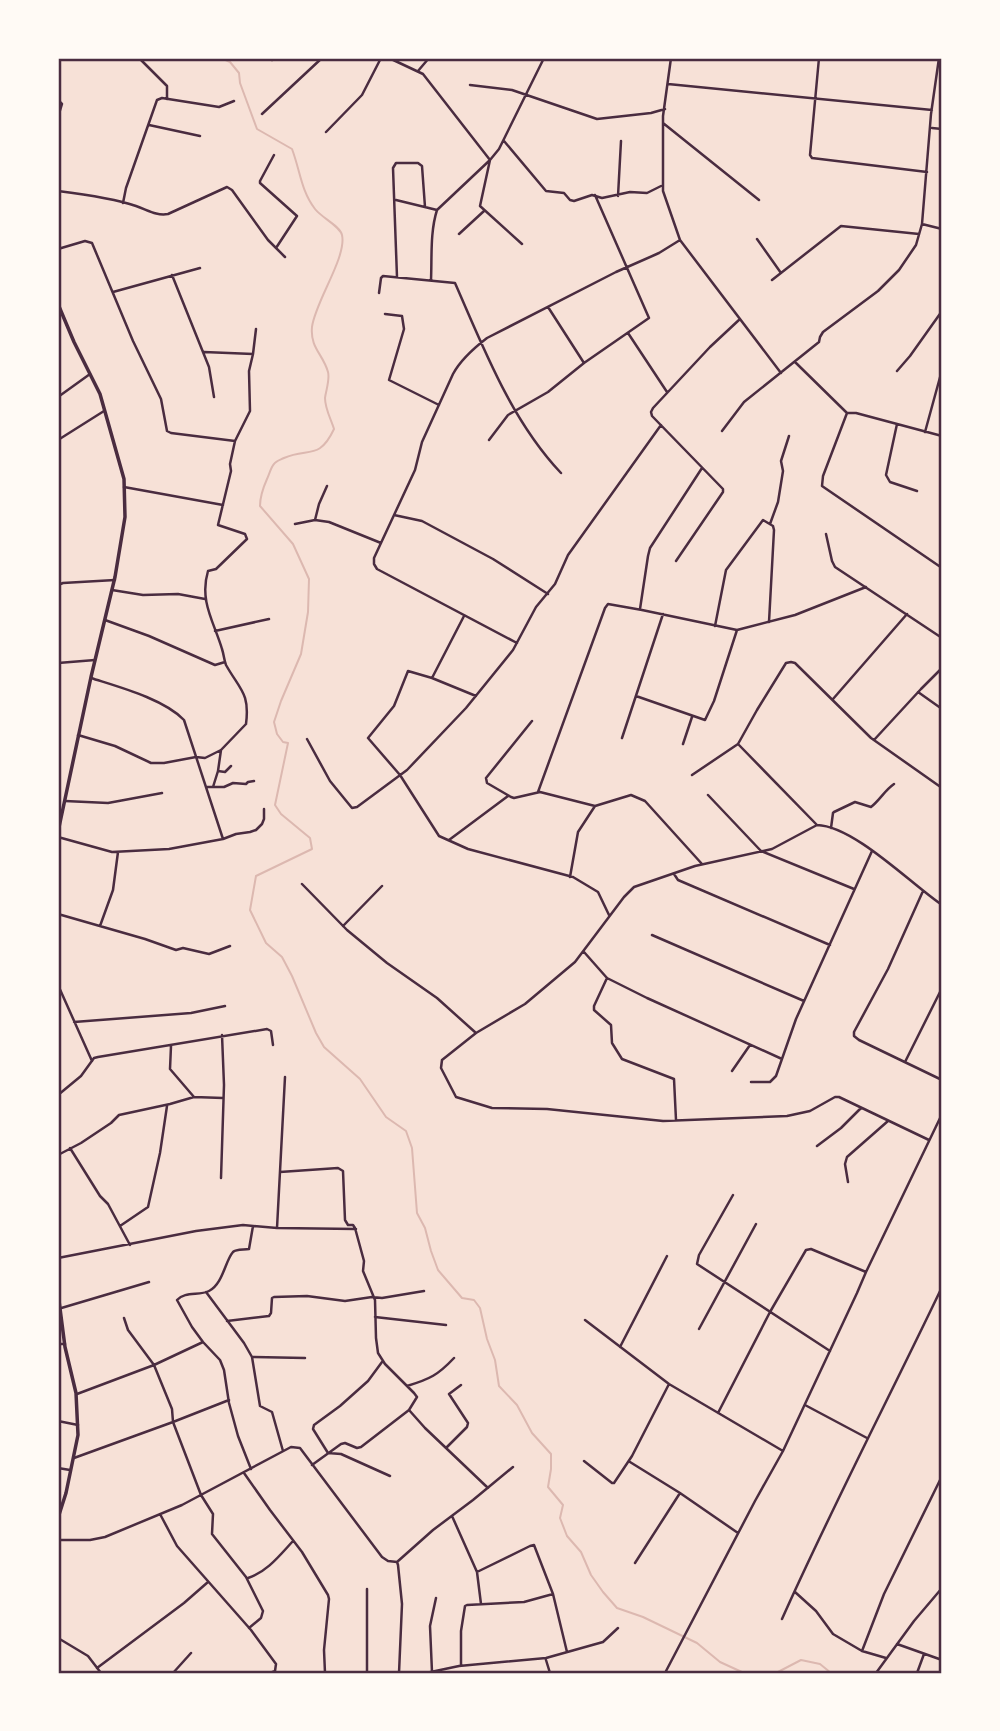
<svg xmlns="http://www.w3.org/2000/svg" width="1000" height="1731" font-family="'Exo 2',sans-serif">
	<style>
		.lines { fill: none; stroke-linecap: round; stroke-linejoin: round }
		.stream { stroke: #dcb8b0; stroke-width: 2 }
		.minor { stroke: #4a2c40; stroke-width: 2.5 }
		.tertiary { stroke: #4a2c40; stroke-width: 3.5 }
		.neatline { fill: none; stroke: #4a2c40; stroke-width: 2.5 }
	</style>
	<rect width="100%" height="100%" fill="#f7e1d7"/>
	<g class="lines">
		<path class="stream" d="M212 58H221L230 62 239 73 240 83 257 129 292 149C300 170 301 191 315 209 322 218 340 226 342 235 347 257 315 302 312 327 310 348 323 354 328 372 330 380 326 390 325 398 325 409 331 419 334 429 319 461 308 447 284 458 280 460 276 461 274 464 271 467 269 475 267 479 263 488 260 496 260 506L293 544 309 579 308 612 301 654 281 701 274 722 277 734 283 742 288 743 275 805 281 814 310 838 312 849 256 876 250 910 266 943 282 957 292 976 316 1033 324 1047 360 1079 386 1117 406 1131 412 1148 417 1213 425 1228 431 1251 438 1270 462 1298 474 1300 480 1308 487 1339 495 1360 499 1386 517 1405 532 1433 551 1454V1469L548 1487 563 1505 560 1518 567 1536 581 1552 591 1575 603 1592 617 1608 643 1617 697 1643 720 1662 744 1673
			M776 1673 801 1660 820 1664 831 1673"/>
		<path class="minor" d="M139 58 167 86V99
			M389 58 423 74 490 160 480 206 522 244
			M435 58 437 59 440 58
			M671 58 663 116V191L680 240 781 373
			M819 58 810 155 812 158 927 172
			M272 60 274 58
			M418 71 429 58
			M668 84 932 110
			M470 85 512 90 597 119 651 113 665 109
			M58 100 62 104 58 117
			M262 114 322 58
			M663 123 759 200
			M149 125 200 136
			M932 128 942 129
			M326 132 362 95 381 58
			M504 141 546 191 564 193 570 200 574 201 592 195 602 198 630 192 647 193 661 186
			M274 155 260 181V183L297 216 276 248
			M58 191C82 194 113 198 136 206 148 210 156 216 168 214L227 187 232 190 268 240 285 257
			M618 196 621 141
			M396 200 437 210
			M123 203 126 188 157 100 162 98 219 107 234 101
			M922 224 942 229
			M459 234 484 211
			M757 239 781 273
			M58 249 85 241 92 243 133 341 161 399 167 431 171 433 235 441
			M172 275 209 367 214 397
			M397 277 393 168 396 163H418L422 166 425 207
			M431 280C432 257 430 232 437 210L490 160 499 149 544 58
			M772 280 841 226 919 234
			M113 292 200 268
			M379 293 381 278 383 276 455 283C484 349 511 420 561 473
			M548 307 584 363
			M385 314 402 316 404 329 389 380 439 405
			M628 333 667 392
			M204 352 253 354
			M795 362 847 413H856L942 436
			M897 371 910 356 942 311
			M58 397 90 374
			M847 413 823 476 822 486 942 568
			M897 424 886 475 890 482 917 491
			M722 431 744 402 819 342 820 337 823 332 878 291 899 270 916 245 922 224 931 114 939 58
			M925 432 942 370
			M58 440 104 411
			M489 440 508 415 548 392 584 363 649 318 595 195
			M58 472V473
			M124 487 223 505
			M394 515 422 521 493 559 548 594
			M315 520 319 504 327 486
			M295 524 315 520 329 522 381 543
			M770 524 778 502 783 471 781 461 789 436
			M826 534 832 561 835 567 942 638
			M676 561 723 492V489L652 416 651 412 653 408 710 347 740 319
			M58 585 63 583 115 580
			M112 590 143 595 178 594 205 599
			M640 609 648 556 650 548 702 468
			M105 620 149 636 215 665 225 662
			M715 626 726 570 763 520 773 526 774 530 769 622
			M215 631 269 619
			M517 643 377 569 374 564V558L415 470 422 442 453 374C461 359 474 348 487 338L616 272 659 253 680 240
			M58 663 95 660
			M91 678C119 687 164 699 184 720L223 839
			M432 678 464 616
			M918 692 942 709
			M476 696 432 678 408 671 394 706 368 738 400 775 439 836 468 849 573 877 598 892 609 915
			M636 696 705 720 714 701 737 630
			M833 699 907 614
			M532 721 486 778 487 783 511 797 514 798 540 792 595 806 631 795 645 801 702 864
			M78 735 115 746 151 763H164L196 757 205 758 221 750 246 724C250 693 240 690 226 665 224 660 224 655 222 649 214 622 199 601 208 571L216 569 247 539 245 534 218 525 231 471 230 464 235 441 250 411 249 371 253 354 256 329
			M622 738 663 614
			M307 739 330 781 352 808 357 807 407 770 466 708 513 650 536 607 555 584 568 555 661 425
			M874 740 921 689 942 668
			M683 744 692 717
			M739 745 817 825C854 826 911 884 942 905
			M218 771 225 772 231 766
			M692 775 738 744 757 710 786 663 791 662 795 663 871 738 942 788
			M206 787H224L233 783 246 784 248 782 254 781
			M213 787 218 771 221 750
			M538 792 605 608 608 604 642 610 737 630 795 615 866 587
			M708 795 761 851 854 889
			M65 801 108 803 162 793
			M817 825 772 849 695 866 634 887 624 897 575 962 525 1004 476 1033 442 1060 441 1068 456 1097 492 1108 547 1109 663 1121 787 1116 810 1111 835 1097H839L929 1140
			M831 828 833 813 834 812 855 802 871 807C880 800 885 790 894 784
			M58 837 112 852 169 849 223 839 236 834 250 832 256 830 262 824 264 819V809
			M449 840 508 796
			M674 874 678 880 830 945
			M570 877 578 832 595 806
			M302 884 347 930 387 963 437 998 476 1033
			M923 891 888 969 854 1032V1036L859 1040 942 1080
			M58 914 145 939 176 950 183 948 209 954 230 946
			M100 926 113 890 118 852
			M343 926 382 886
			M652 935 804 1001
			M584 952 607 978 647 998 782 1059
			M607 978 594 1006V1010L611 1025 612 1043 622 1059 674 1079 676 1120
			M58 985 92 1061
			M74 1022 191 1013 225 1006
			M171 1046 170 1069 194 1097
			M905 1062 942 988
			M732 1071 750 1045
			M751 1082H770L776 1076 796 1019 872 851
			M58 1095 81 1076 94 1058 98 1057 267 1029 271 1031 273 1045
			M817 1146 841 1128 861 1108
			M70 1148 100 1196 108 1204 130 1245
			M58 1155 81 1143 111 1123 119 1115 170 1104 194 1097 223 1098
			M280 1172 338 1168 343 1171 345 1220 348 1225H353L355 1228 364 1261 363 1271 375 1300 376 1338 378 1353 385 1364 414 1393 417 1397 409 1410 361 1447 357 1448 345 1443 341 1444 312 1465
			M221 1178 224 1085 222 1035
			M848 1182 845 1164 847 1157 888 1121
			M733 1195 699 1255 697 1264 830 1351
			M120 1226 148 1207 160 1153 167 1106
			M277 1228 285 1077
			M58 1258 196 1231 243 1225 277 1228 356 1229
			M206 1292 244 1343 252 1357 260 1406 272 1412 283 1451
			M58 1309 149 1282
			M375 1317 446 1325
			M124 1318 128 1330 154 1365 172 1409 173 1422 201 1495 213 1514 212 1534 246 1577 263 1611 261 1618 249 1628
			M585 1320 669 1384 783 1451
			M227 1321 269 1316 271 1313 272 1298 274 1297 307 1296 345 1301 372 1297 382 1298 424 1291
			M699 1329 756 1224
			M58 1344H65
			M620 1347 667 1256
			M252 1357 305 1358
			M382 1362 368 1381 340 1406 314 1425 313 1429 328 1453 341 1454 390 1476
			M407 1386C430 1379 438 1375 454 1358
			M77 1394 154 1365 203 1342
			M805 1405 867 1438
			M409 1410 425 1428 488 1488
			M718 1413 770 1312 806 1250 811 1249 866 1272
			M58 1421 78 1425
			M446 1448 467 1427 468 1423 449 1394 461 1385
			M74 1458 173 1422 229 1400
			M584 1461 612 1483H614L632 1456 669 1384
			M630 1462 680 1493 738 1533
			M58 1468 70 1470
			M251 1469 238 1436 229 1403 224 1370 220 1360 203 1342 192 1327 177 1300C185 1291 199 1296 209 1291 223 1284 225 1261 233 1252 236 1249 244 1250 249 1249L253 1226
			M244 1473 270 1510 302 1552 328 1595 329 1599 324 1650 325 1673
			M160 1514 177 1546 251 1630 276 1664 275 1671 270 1673
			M452 1516 477 1572 481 1604
			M58 1540H90L105 1537 182 1505 291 1447 300 1448 382 1557 388 1561 397 1562 398 1565 402 1604 399 1673
			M397 1562 433 1530 473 1500 513 1467
			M635 1563 680 1493
			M477 1572 530 1546 534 1545 553 1594 567 1652
			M248 1578C267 1572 280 1555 293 1541
			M795 1592 816 1611 833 1634 862 1651 886 1658
			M782 1619C832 1507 889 1398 942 1287
			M58 1638 88 1656 101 1673
			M897 1644 942 1660
			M862 1651 884 1594 942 1476
			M546 1660 550 1673
			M461 1665V1631L465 1606 467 1605 524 1602 553 1594
			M97 1668 184 1603 208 1582
			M58 1672 59 1673
			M432 1672 430 1626 436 1598
			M173 1673 191 1653
			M367 1673V1589
			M426 1673 459 1666 546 1658 603 1642 618 1628
			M665 1673 755 1501 783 1451 857 1293 866 1272 942 1114
			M876 1673 914 1621 942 1588
			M917 1673 924 1654"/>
		<path class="tertiary" d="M58 304 74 342 100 394 124 479 125 517 115 577 91 677 58 832
			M58 1293 65 1347 76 1393 78 1435 66 1493 58 1518"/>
	</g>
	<rect width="1000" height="1731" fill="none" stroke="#fffaf5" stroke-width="119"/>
	<rect x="60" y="60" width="880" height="1612" class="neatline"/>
</svg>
